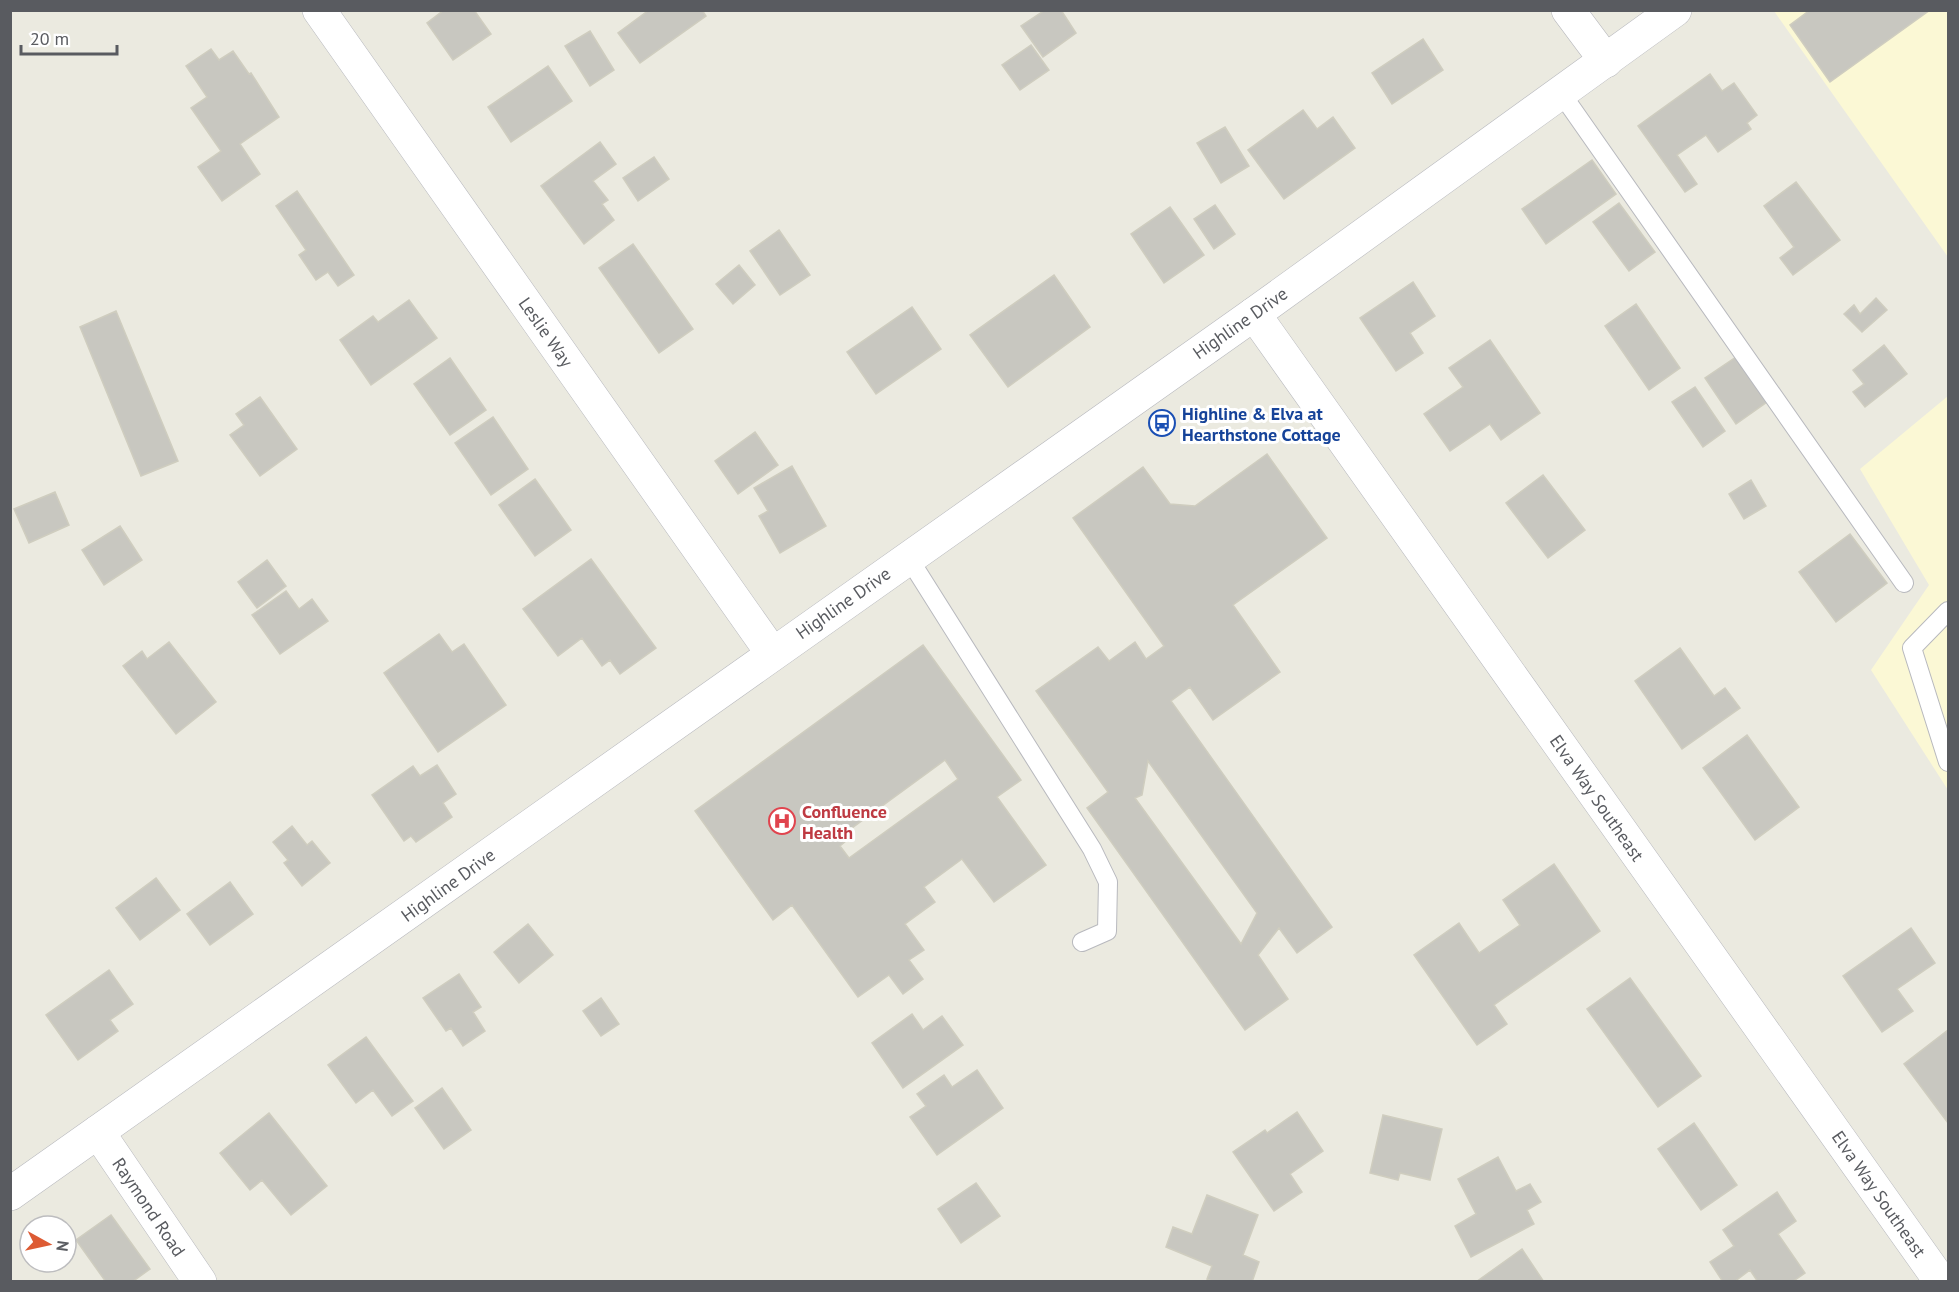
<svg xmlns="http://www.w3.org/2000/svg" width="1959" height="1292" font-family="'PT Sans',sans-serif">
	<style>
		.commercial { fill: #fbf8d5 }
		.building { fill: #c8c7c0; stroke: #cfcdbf; stroke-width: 1.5; fill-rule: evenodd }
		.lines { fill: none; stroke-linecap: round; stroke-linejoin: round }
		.service-casing { stroke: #b8b9be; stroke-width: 20 }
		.minor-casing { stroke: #b8b9be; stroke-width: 34 }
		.tertiary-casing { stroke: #b8b9be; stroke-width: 34 }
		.service { stroke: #fff; stroke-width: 18 }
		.minor { stroke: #fff; stroke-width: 33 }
		.tertiary { stroke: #fff; stroke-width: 33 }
		.labels { text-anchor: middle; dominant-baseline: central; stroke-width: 6; stroke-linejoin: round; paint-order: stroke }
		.street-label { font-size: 18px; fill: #595b60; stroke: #fff }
		.transit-label { font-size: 18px; font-weight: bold; fill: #164399; stroke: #fff; text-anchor: start }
		.health-label { font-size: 18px; font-weight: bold; fill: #be3a42; stroke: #fff; text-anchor: start }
	</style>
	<rect width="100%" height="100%" fill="#ebeae0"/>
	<path class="commercial" d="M1774 11H1948V257Z
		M1948 396V790L1871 670 1929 585 1860 469Z"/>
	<path class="building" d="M444 10H474L491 34 453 60 427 23Z
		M649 10H702L706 16 640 63 618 33Z
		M1045 10H1061L1076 33 1043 57 1021 26Z
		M1810 10H1930L1830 82 1790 25Z
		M590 31 614 70 590 86 565 46Z
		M1423 39 1443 70 1392 104 1372 73Z
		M1031 45 1049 70 1020 90 1002 65Z
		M211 49 219 60 233 51 249 74 251 73 279 117 240 144 260 174 222 201 198 167 221 151 191 108 207 97 186 66Z
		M548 66 572 101 511 142 488 107Z
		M1710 74 1722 91 1734 83 1757 115 1747 123 1751 129 1718 152 1706 135 1677 155 1697 184 1685 192 1638 126Z
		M1303 110 1317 129 1333 117 1355 148 1284 199 1248 150Z
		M1225 127 1249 166 1221 183 1197 143Z
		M600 142 616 164 593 181 608 200 602 204 614 220 584 244 541 186Z
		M654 157 669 179 638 201 623 178Z
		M1592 160 1616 194 1546 244 1522 209Z
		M1796 182 1840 240 1793 275 1780 258 1794 247 1764 206Z
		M297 191 354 275 338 286 328 272 316 280 299 255 306 250 276 206Z
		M1619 203 1655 252 1629 271 1593 222Z
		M1215 205 1235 234 1214 249 1194 219Z
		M1170 207 1204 255 1164 283 1131 234Z
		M779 230 810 275 780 295 750 251Z
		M633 244 693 329 659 353 599 268Z
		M739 265 755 285 733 304 716 284Z
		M1054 275 1090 327 1008 387 970 335Z
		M1413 282 1435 316 1410 333 1423 353 1396 371 1360 318Z
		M1876 298 1887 310 1862 332 1844 314 1854 305 1860 314Z
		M409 300 437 338 371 385 340 340 373 316 378 322Z
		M1636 304 1680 368 1649 390 1605 326Z
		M912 307 941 349 876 394 847 352Z
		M116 311 178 461 141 476 80 327Z
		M1490 340 1540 413 1501 440 1490 424 1450 451 1424 414 1463 387 1449 368Z
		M1884 345 1907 374 1865 407 1853 392 1864 384 1853 370Z
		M1736 357 1767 402 1736 424 1705 378Z
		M450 358 486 410 450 435 414 384Z
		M1695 387 1725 431 1703 447 1672 402Z
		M260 397 297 449 260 476 230 435 244 425 236 414Z
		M493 417 528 469 491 495 455 443Z
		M755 432 778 465 738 494 715 461Z
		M1267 454 1327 538 1233 605 1280 672 1213 720 1190 687 1171 701 1332 927 1297 953 1279 928 1258 955 1288 999 1245 1030 1087 808 1108 792 1036 691 1098 647 1109 661 1135 642 1146 659 1164 646 1073 518 1143 467 1170 504 1195 506ZM1148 761 1257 913 1241 944 1135 798 1142 795Z
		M792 466 826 526 780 553 759 516 768 511 754 488Z
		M1543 475 1585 530 1548 558 1506 503Z
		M535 479 571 530 535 556 499 505Z
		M1751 480 1766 506 1744 519 1729 494Z
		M55 492 69 525 29 543 14 509Z
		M120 526 142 560 104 585 82 550Z
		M1850 534 1887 583 1836 622 1799 572Z
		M591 559 656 648 620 674 610 660 602 666 582 638 558 656 523 609Z
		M267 560 286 586 257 608 238 582Z
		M286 591 299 609 312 599 328 621 280 654 252 615Z
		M439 634 452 652 464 644 506 705 438 752 384 673Z
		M169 642 216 702 176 734 123 666 142 651 147 659Z
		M923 645 1021 780 997 797 1046 865 994 902 962 859 924 887 935 902 905 924 924 950 909 960 923 979 903 994 889 975 858 997 792 905 773 920 695 811ZM945 760 958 779 849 858 840 846 852 836 848 831Z
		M1680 648 1714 696 1725 688 1740 708 1682 749 1635 681Z
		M1747 735 1799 807 1755 840 1703 768Z
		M437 765 456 794 443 803 452 817 416 842 411 836 404 841 372 795 413 766 420 776Z
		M292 826 307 845 312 841 330 863 302 886 284 863 288 860 273 842Z
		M1554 864 1600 931 1494 1005 1507 1024 1477 1045 1414 955 1459 923 1479 953 1520 925 1503 900Z
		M156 878 180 910 140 940 116 908Z
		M230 882 253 914 210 945 187 914Z
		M528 924 553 955 519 983 494 952Z
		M1911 928 1935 963 1897 989 1913 1011 1882 1032 1843 976Z
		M109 970 133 1004 110 1020 118 1031 78 1060 46 1015Z
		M459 974 481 1007 473 1012 485 1031 463 1046 451 1028 446 1031 423 998Z
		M1630 978 1701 1076 1658 1107 1587 1009Z
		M601 998 619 1024 601 1036 583 1011Z
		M912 1014 923 1030 942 1016 963 1045 903 1088 872 1043Z
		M1948 1030V1123L1904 1064Z
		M366 1037 413 1101 392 1116 373 1090 356 1103 328 1065Z
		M977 1070 1003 1108 937 1155 910 1117 926 1106 917 1094 944 1075 952 1087Z
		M442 1088 471 1130 444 1149 415 1108Z
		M1297 1112 1323 1151 1290 1174 1302 1192 1274 1211 1233 1152 1265 1130 1267 1133Z
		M269 1113 327 1186 291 1215 262 1180 250 1190 220 1153Z
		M1383 1115 1442 1129 1430 1180 1400 1173 1398 1180 1370 1173Z
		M1694 1123 1737 1185 1701 1210 1658 1149Z
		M1498 1157 1516 1191 1530 1184 1541 1202 1527 1210 1534 1224 1471 1257 1455 1226 1476 1214 1458 1179Z
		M976 1183 1000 1216 961 1243 938 1209Z
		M1777 1192 1796 1221 1778 1234 1805 1273 1792 1282H1758L1750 1270 1734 1282H1723L1710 1262 1734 1246 1723 1230Z
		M1207 1195 1258 1215 1243 1255 1259 1262 1252 1282H1214L1207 1279 1212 1266 1166 1247 1173 1227 1192 1234Z
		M111 1215 150 1269 132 1282H106L76 1240Z
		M1522 1249 1544 1282H1476Z"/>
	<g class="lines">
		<defs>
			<path id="service" d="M1561 93 1904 583
				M908 557 1092 849 1108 882 1107 931 1082 942
				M1948 611 1912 648 1948 762"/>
			<path id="minor" d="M319 10 772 653
				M1568 10 1606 61
				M1254 314 1941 1282
				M98 1132 200 1282"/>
			<path id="tertiary" d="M10 1194 1254 314 1675 10"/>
		</defs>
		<use href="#service" class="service-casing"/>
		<use href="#minor" class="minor-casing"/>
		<use href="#tertiary" class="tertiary-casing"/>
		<use href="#service" class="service"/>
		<use href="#minor" class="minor"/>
		<use href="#tertiary" class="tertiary"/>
	</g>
	<defs>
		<symbol id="bus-ring" viewBox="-11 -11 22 22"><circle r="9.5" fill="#fff" stroke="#1a4fb4" stroke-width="1.5"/><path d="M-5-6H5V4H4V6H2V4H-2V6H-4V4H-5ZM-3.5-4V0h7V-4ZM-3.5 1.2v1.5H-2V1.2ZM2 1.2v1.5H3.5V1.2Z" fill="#1a4fb4"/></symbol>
		<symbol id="hospital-ring" viewBox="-11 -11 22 22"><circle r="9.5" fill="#fff" stroke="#e0444e" stroke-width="1.5"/><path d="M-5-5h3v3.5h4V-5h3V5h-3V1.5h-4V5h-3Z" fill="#e0444e"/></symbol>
	</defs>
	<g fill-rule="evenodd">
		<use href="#bus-ring" x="1147" y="408" width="30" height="30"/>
		<use href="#hospital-ring" x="767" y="806" width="30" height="30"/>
	</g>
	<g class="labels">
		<g class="street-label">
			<text transform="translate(1240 323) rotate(-35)">Highline Drive</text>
			<text transform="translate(546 332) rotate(55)">Leslie Way</text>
			<text transform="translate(843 603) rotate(-35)">Highline Drive</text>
			<text transform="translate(1597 798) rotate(55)">Elva Way Southeast</text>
			<text transform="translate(448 885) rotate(-36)">Highline Drive</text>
			<text transform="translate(1879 1194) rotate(55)">Elva Way Southeast</text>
			<text transform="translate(149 1207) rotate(56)">Raymond Road</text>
		</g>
		<g class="transit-label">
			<text x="1182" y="413">Highline &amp; Elva at<tspan x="1182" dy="21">Hearthstone Cottage</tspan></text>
		</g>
		<g class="health-label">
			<text x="802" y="811">Confluence<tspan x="802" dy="21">Health</tspan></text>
		</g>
	</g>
	<rect width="1959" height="1292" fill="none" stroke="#595b60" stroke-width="24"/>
	<g transform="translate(48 1244) rotate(98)"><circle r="28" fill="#ffffff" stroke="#bdbdbf" stroke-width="1.5"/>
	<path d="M0-4.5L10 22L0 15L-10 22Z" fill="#dd5b34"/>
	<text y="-9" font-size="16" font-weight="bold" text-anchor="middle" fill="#595b60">N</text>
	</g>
	<path d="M21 45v9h96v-9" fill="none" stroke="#595b60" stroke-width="3"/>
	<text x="30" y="45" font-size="18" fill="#595b60" stroke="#ffffff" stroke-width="4.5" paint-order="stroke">20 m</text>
</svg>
